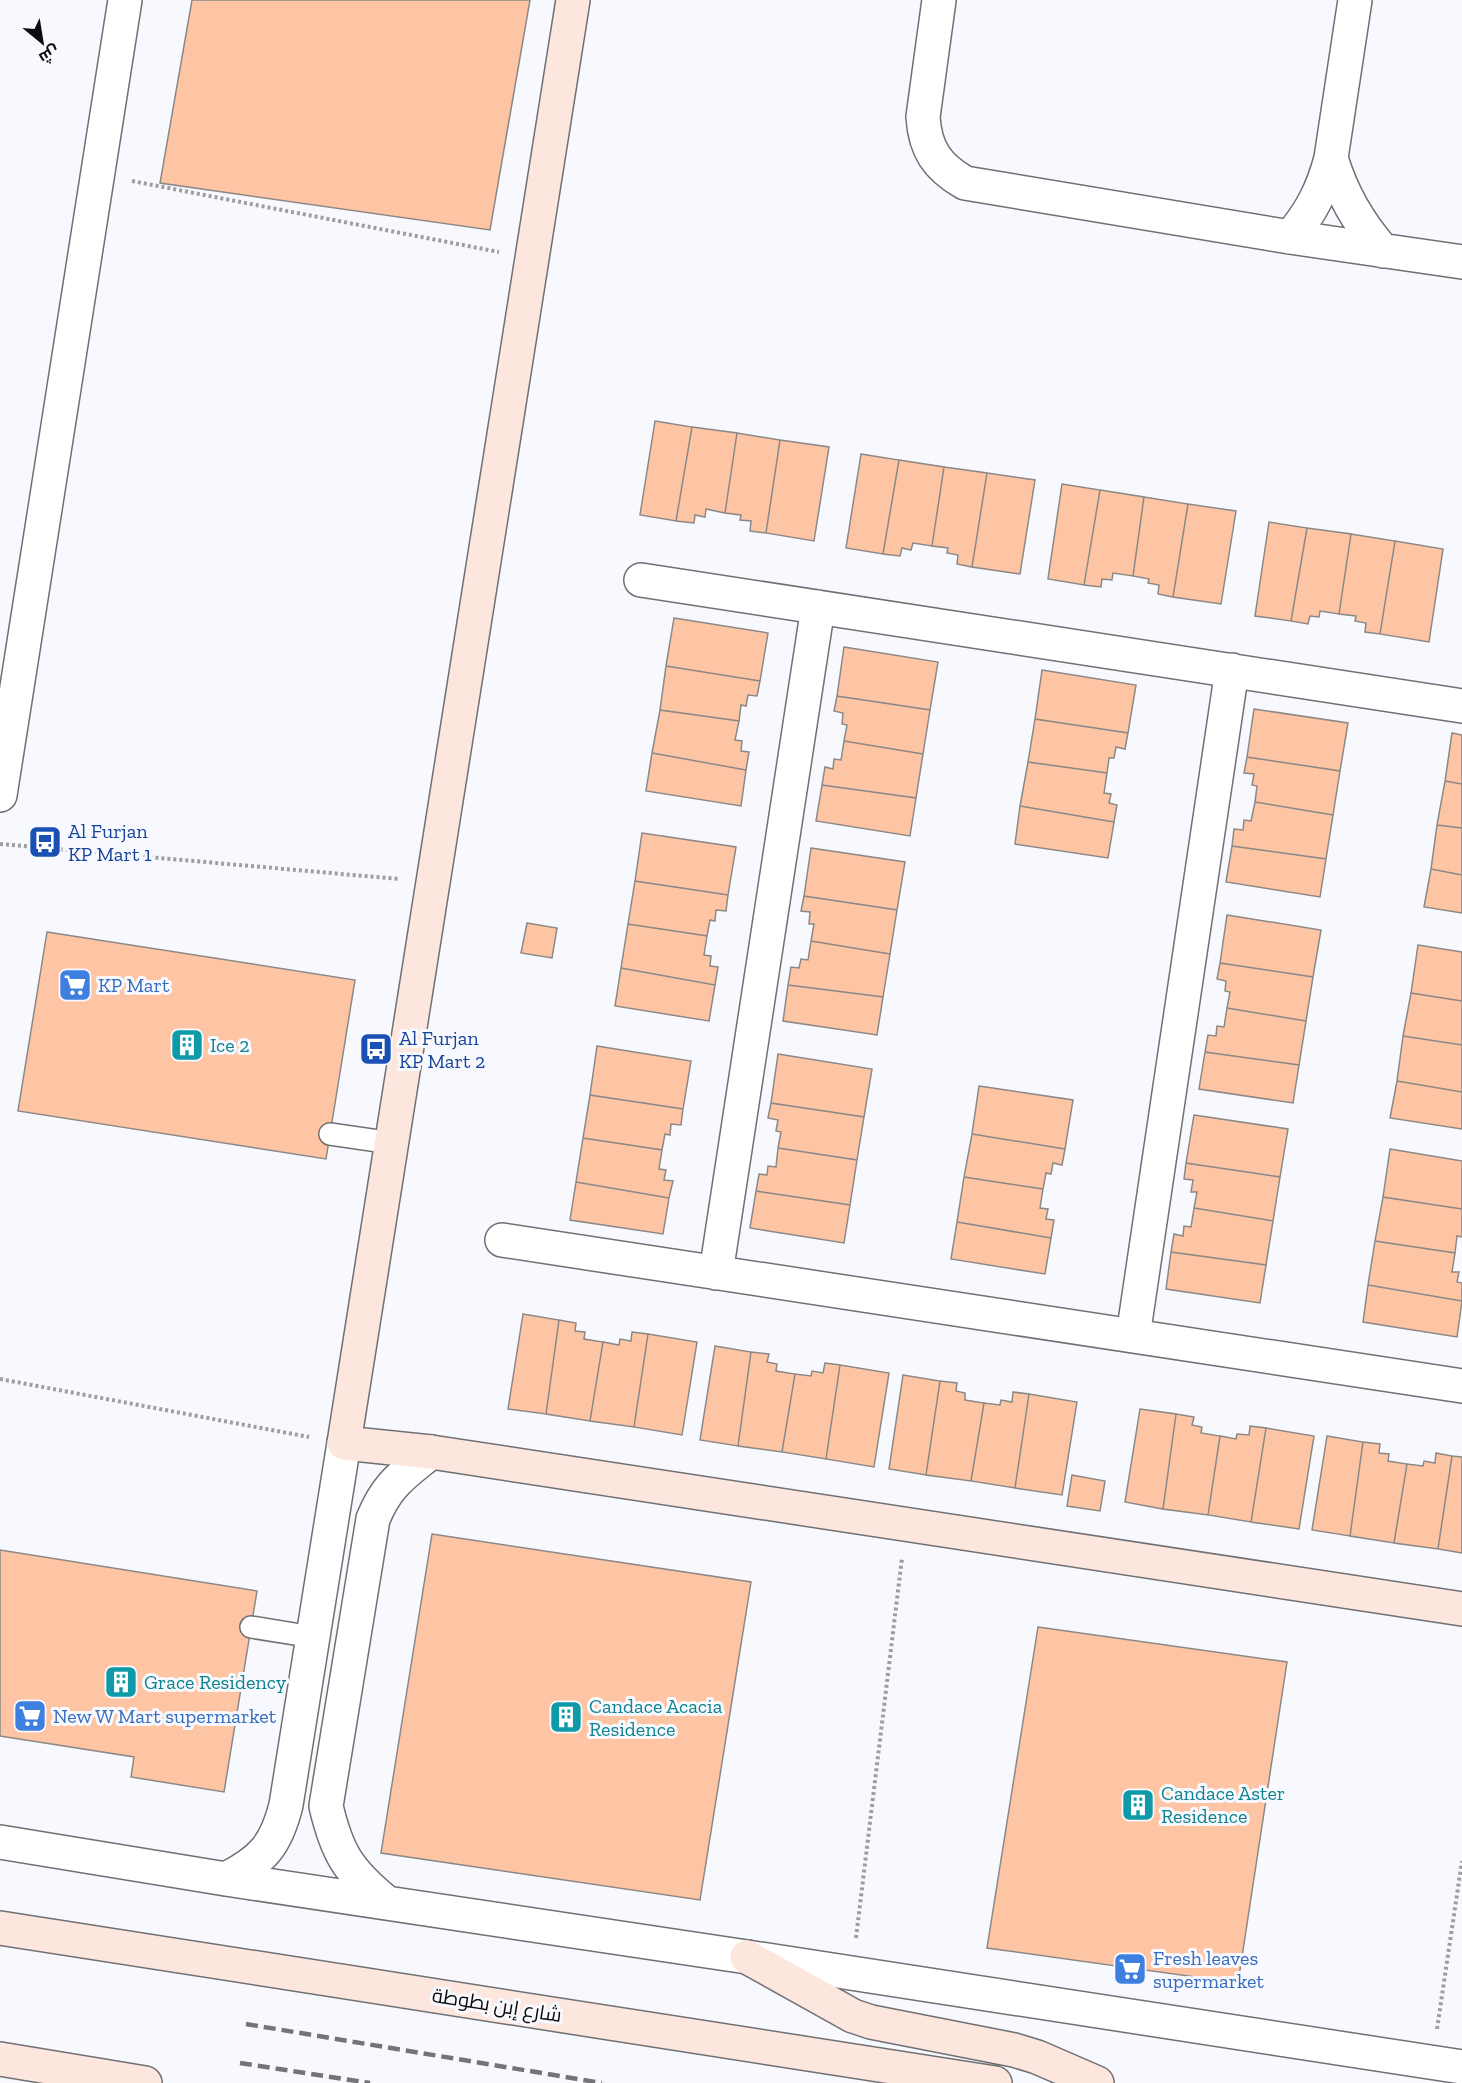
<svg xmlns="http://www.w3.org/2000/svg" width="1462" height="2083" font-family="'Zilla Slab',Cairo,serif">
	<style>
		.building { fill: #fec5a5; stroke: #8c8886; stroke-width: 1.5 }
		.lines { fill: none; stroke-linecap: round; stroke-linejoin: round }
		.lane-casing { stroke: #6f7073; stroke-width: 24 }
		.street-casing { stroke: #6f7073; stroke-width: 36 }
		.secondary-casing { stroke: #6f7073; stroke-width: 36 }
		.path { stroke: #9d9ea1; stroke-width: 4; stroke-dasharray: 3 3; stroke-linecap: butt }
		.lane { stroke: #fff; stroke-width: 21 }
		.street { stroke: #fff; stroke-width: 33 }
		.secondary { stroke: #fce6dd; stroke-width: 33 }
		.rail { stroke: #747477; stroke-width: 4.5; stroke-dasharray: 12 6; stroke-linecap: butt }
		.labels { text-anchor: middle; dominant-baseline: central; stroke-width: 6; stroke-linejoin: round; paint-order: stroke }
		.transit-label { font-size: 20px; fill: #164399; stroke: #f8f9fe; text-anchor: start }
		.shop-label { font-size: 20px; fill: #366cbe; stroke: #f8f9fe; text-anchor: start }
		.culture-label { font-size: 20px; fill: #0d838f; stroke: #f8f9fe; text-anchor: start }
		.street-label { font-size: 20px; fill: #0c0c0d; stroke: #f8f9fe }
	</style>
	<rect width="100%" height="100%" fill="#f8f9fe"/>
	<path class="building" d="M192 0H530L490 230 160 183Z
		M655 421 692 427 676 521 640 515Z
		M692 427 737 433 725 513 706 509 705 517 695 515 694 523 676 521Z
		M737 433 780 440 766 533 750 531 751 521 740 520 741 515 725 513Z
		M780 440 829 447 814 541 766 533Z
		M861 454 899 460 883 554 846 548Z
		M899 460 944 467 932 546 913 543 911 550 902 548 900 556 883 554Z
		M944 467 987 473 972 567 957 564 958 555 947 553 948 548 932 546Z
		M987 473 1035 480 1020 574 972 567Z
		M1062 484 1100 490 1084 585 1048 579Z
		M1100 490 1144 497 1133 576 1113 573 1112 580 1102 579 1101 587 1084 585Z
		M1144 497 1188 504 1173 597 1158 594 1159 585 1148 583 1149 579 1133 576Z
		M1188 504 1236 511 1221 604 1173 597Z
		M1269 522 1307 528 1291 621 1255 616Z
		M1307 528 1351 534 1339 614 1320 611 1319 617 1310 616 1308 624 1291 621Z
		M1351 534 1395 541 1380 634 1365 632 1366 623 1355 621 1356 616 1339 614Z
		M1395 541 1443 549 1429 642 1380 634Z
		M674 618 768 633 760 681 666 666Z
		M844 647 938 662 930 710 837 696Z
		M666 666 760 681 757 696 748 695 746 706 741 705 739 721 660 710Z
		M1042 670 1136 685 1128 733 1035 719Z
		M837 696 930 710 923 754 844 741 847 725 842 724 843 713 834 711Z
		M1254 709 1348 723 1340 771 1247 757Z
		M660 710 739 721 735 740 742 741 741 751 749 752 746 770 652 753Z
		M1035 719 1128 733 1125 749 1116 747 1114 758H1109L1107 773 1028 762Z
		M1452 733 1462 735V784L1445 781Z
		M844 741 923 754 916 798 822 785 825 767 833 769 834 759 841 760Z
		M652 753 746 770 741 806 646 791Z
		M1247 757 1340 771 1333 815 1255 802 1257 786 1252 785 1254 774 1244 773Z
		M1028 762 1107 773 1104 793 1111 794 1109 803 1117 805 1114 822 1020 806Z
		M1445 781 1462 784V828L1437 825Z
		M822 785 916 798 910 836 816 821Z
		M1255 802 1333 815 1326 859 1232 846 1234 829 1243 830 1244 820 1251 821Z
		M1020 806 1114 822 1108 858 1015 844Z
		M1437 825 1462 828V875L1431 869Z
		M642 833 736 847 728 895 635 881Z
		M1232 846 1326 859 1320 897 1226 882Z
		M811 848 905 862 897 910 804 896Z
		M1431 869 1462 875V913L1424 907Z
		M635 881 728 895 726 911 716 910 715 921 710 920 707 936 628 924Z
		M804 896 897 910 890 954 811 941 814 924H809L810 912 801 911Z
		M1227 915 1321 930 1313 977 1220 963Z
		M527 923 557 928 552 958 521 953Z
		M628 924 707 936 704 955 711 956 710 966 718 967 715 985 621 968Z
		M47 932 355 980 326 1159 18 1111Z
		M811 941 890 954 883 997 788 985 791 967 799 968 801 959 808 960Z
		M1418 945 1462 952V1001L1411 993Z
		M1220 963 1313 977 1306 1021 1227 1008 1230 992 1225 991 1226 981 1217 979Z
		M621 968 715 985 709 1021 615 1006Z
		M788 985 883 997 877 1035 783 1021Z
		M1411 993 1462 1001V1045L1403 1036Z
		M1227 1008 1306 1021 1299 1065 1205 1052 1208 1035 1216 1036 1217 1026 1224 1027Z
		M1403 1036 1462 1045V1092L1397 1081Z
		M597 1046 691 1061 683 1109 590 1095Z
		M1205 1052 1299 1065 1293 1103 1199 1089Z
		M778 1054 872 1069 864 1117 771 1103Z
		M1397 1081 1462 1092V1129L1390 1118Z
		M979 1086 1073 1100 1065 1149 972 1134Z
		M590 1095 683 1109 681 1125 671 1124 670 1135 665 1134 662 1150 583 1138Z
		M771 1103 864 1117 857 1160 778 1148 781 1132 776 1131 778 1120 768 1118Z
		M1194 1115 1288 1129 1280 1177 1186 1163Z
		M972 1134 1065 1149 1062 1165 1053 1163 1051 1174 1046 1173 1043 1189 964 1177Z
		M583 1138 662 1150 659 1169 666 1170 664 1180 673 1181 669 1198 576 1182Z
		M778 1148 857 1160 850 1205 756 1191 759 1174 767 1175 768 1166 776 1167Z
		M1390 1149 1462 1161V1209L1383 1197Z
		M1186 1163 1280 1177 1273 1221 1194 1208 1197 1192H1191L1193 1180 1184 1179Z
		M964 1177 1043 1189 1040 1208 1048 1209 1046 1219 1054 1220 1051 1238 957 1222Z
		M576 1182 669 1198 663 1234 570 1220Z
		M756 1191 850 1205 844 1243 750 1228Z
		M1383 1197 1462 1209V1237L1457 1236 1455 1253 1375 1241Z
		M1194 1208 1273 1221 1266 1265 1171 1252 1174 1234 1183 1236 1184 1226 1191 1227Z
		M957 1222 1051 1238 1045 1274 951 1259Z
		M1375 1241 1455 1253 1452 1272H1459L1457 1282 1462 1283V1301L1368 1285Z
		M1171 1252 1266 1265 1260 1303 1166 1289Z
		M1368 1285 1462 1301 1457 1337 1363 1322Z
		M523 1314 559 1320 546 1414 508 1409Z
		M559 1320 576 1323 575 1331 585 1332 584 1339 603 1342 590 1421 546 1414Z
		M632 1332 648 1334 634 1427 590 1421 603 1342 619 1345 620 1339 631 1341Z
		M648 1334 697 1342 682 1435 634 1427Z
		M715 1346 751 1352 738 1446 700 1440Z
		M751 1352 769 1354 767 1362 777 1364 776 1371 795 1374 782 1452 738 1446Z
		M825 1363 840 1365 826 1459 782 1452 795 1374 811 1376 812 1371 823 1373Z
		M840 1365 889 1373 874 1467 826 1459Z
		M903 1375 940 1381 926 1475 889 1469Z
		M940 1381 957 1383 956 1391 965 1393V1400L984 1403 971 1481 926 1475Z
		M1013 1392 1029 1394 1015 1488 971 1481 984 1403 1000 1405 1001 1400 1012 1402Z
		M1029 1394 1077 1402 1062 1495 1015 1488Z
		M1140 1409 1176 1414 1163 1509 1125 1502Z
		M1176 1414 1194 1417 1192 1425 1202 1427 1201 1433 1220 1436 1208 1515 1163 1509Z
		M1250 1426 1266 1428 1251 1522 1208 1515 1220 1436 1236 1439 1237 1434 1249 1435Z
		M1266 1428 1314 1436 1299 1529 1251 1522Z
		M1327 1436 1363 1442 1350 1536 1312 1530Z
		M1363 1442 1380 1444 1379 1453 1389 1454 1388 1461 1407 1464 1394 1543 1350 1536Z
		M1436 1453 1452 1456 1438 1549 1394 1543 1407 1464 1423 1466 1424 1461 1435 1463Z
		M1452 1456 1462 1457V1553L1438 1549Z
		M1072 1475 1105 1481 1100 1511 1067 1506Z
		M432 1534 751 1582 700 1900 381 1853Z
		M0 1550 257 1591 224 1792 131 1777 134 1757 0 1736Z
		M1038 1627 1287 1662 1238 1983 987 1948Z"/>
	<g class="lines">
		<defs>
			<path id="lane" d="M330 1134 392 1143
				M251 1627 313 1637"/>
			<path id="street" d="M939 0 923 117C925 149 937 167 965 183L1290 237 1462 262
				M1331 158C1342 194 1358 222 1383 251
				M1290 237C1311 213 1323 189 1331 158L1355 0
				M641 580 1462 706
				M0 795 125 0
				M502 1240 1462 1386
				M716 1273 818 607
				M1133 1336 1232 670
				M0 1842 226 1879 747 1957 1462 2067
				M226 1879C263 1860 276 1845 286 1805L344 1443
				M386 1902C348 1871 337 1853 326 1806L373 1519C387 1484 403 1475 431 1452"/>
			<path id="secondary" d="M573 0 344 1443 431 1452 1462 1609
				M0 1928 995 2083
				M747 1957 853 2016 871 2022 1014 2050 1037 2057 1097 2083
				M0 2059 145 2083"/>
		</defs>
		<use href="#lane" class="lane-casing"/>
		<use href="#street" class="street-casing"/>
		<use href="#secondary" class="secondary-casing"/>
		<path class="path" d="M132 181 499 252
			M0 844 399 879
			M0 1379 309 1437
			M856 1938 902 1558
			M1437 2029 1462 1861"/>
		<use href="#lane" class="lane"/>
		<use href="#street" class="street"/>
		<use href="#secondary" class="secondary"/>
		<path class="rail" d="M246 2024 602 2083
			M240 2063 370 2083"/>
	</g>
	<defs>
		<symbol id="bus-square" viewBox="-11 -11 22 22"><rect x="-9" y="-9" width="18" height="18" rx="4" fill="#1a4fb4" stroke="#f8f9fe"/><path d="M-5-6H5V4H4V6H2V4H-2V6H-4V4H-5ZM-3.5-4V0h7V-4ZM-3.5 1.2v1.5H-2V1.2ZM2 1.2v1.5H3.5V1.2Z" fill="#fff"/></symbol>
		<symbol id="supermarket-square" viewBox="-11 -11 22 22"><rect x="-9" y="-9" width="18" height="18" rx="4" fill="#3f7fe0" stroke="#f8f9fe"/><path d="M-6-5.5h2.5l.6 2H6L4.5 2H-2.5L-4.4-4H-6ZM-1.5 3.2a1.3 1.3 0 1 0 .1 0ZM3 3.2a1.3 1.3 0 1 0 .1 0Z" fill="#fff"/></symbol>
		<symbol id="building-square" viewBox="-11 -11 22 22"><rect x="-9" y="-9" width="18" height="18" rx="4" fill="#0f9aa8" stroke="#f8f9fe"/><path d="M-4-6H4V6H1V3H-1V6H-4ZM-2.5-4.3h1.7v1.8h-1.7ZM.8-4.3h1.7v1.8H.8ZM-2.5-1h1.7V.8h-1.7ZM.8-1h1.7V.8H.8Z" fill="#fff"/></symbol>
	</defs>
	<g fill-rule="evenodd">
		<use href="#bus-square" x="26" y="823" width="38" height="38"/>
		<use href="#supermarket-square" x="56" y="966" width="38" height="38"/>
		<use href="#building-square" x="168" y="1026" width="38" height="38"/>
		<use href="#bus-square" x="357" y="1030" width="38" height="38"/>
		<use href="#building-square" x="102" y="1663" width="38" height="38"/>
		<use href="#supermarket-square" x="11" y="1697" width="38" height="38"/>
		<use href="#building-square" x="547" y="1698" width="38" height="38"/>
		<use href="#building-square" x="1119" y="1786" width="38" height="38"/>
		<use href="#supermarket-square" x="1111" y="1950" width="38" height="38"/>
	</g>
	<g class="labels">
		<g class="transit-label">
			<text x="68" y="831">Al Furjan<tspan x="68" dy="23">KP Mart 1</tspan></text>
			<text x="399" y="1038">Al Furjan<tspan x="399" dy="23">KP Mart 2</tspan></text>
		</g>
		<g class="shop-label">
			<text x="98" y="985">KP Mart</text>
			<text x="53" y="1716">New W Mart supermarket</text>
			<text x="1153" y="1958">Fresh leaves<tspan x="1153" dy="23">supermarket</tspan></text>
		</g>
		<g class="culture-label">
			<text x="210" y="1045">Ice 2</text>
			<text x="144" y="1682">Grace Residency</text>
			<text x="589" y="1706">Candace Acacia<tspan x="589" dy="23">Residence</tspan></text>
			<text x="1161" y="1793">Candace Aster<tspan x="1161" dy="23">Residence</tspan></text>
		</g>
		<g class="street-label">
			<text transform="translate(497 2005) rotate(9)">شارع إبن بطوطة</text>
		</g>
	</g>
	<g transform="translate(42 42) rotate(150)" stroke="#f8f9fe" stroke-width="4.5" paint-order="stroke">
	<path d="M0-4.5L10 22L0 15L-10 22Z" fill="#0c0c0d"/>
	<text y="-9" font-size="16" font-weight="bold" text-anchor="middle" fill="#0c0c0d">ش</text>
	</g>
</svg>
